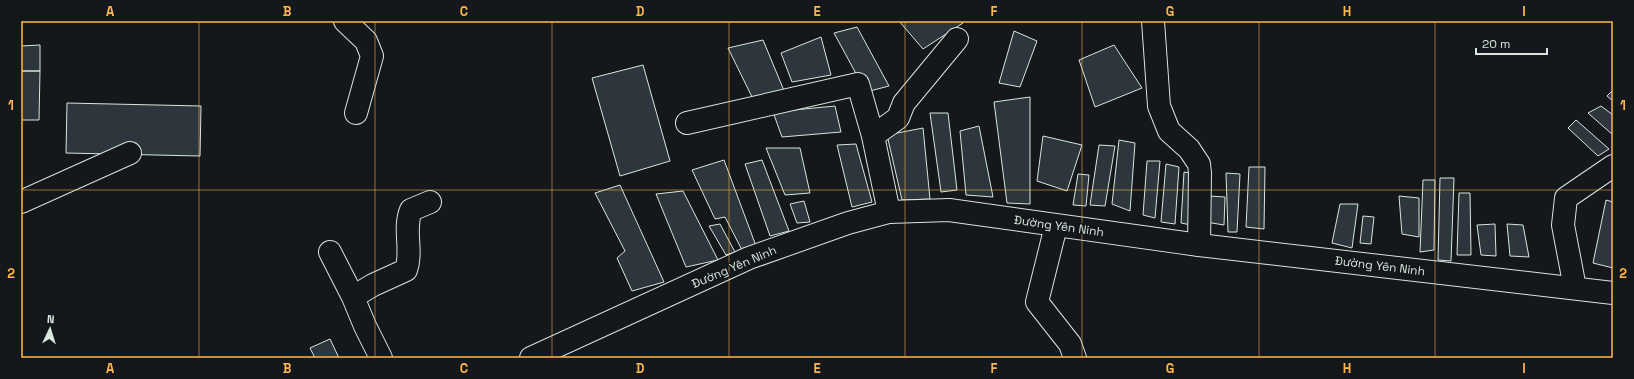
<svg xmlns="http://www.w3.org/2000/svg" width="1634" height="379" font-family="'Space Grotesk',sans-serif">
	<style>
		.building { fill: #2c363c; stroke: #d8e6dc }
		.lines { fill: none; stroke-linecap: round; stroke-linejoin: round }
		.minor-casing { stroke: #d8e6dc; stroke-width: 24 }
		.major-casing { stroke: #d8e6dc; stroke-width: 24 }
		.minor { stroke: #14181c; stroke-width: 22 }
		.major { stroke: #14181c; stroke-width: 22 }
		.grid { fill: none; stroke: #ffb74d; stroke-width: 1; stroke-opacity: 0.55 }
		.labels { text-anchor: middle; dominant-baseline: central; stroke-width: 3; stroke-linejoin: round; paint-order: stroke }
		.street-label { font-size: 12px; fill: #d8e6dc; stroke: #14181c }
		.neatline { fill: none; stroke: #ffb74d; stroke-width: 1.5 }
		.grid-label { font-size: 13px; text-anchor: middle; font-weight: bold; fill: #ffb74d }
	</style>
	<rect width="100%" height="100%" fill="#14181c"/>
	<path class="building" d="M899 21H962L963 23 923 49Z
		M857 27 889 86 866 92 834 33Z
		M1014 31 1037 41 1020 87 999 83Z
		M821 37 831 75 792 82 781 53Z
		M763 40 785 93 753 99 728 48Z
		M40 45V71H21V46Z
		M1114 45 1142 88 1095 107 1079 60Z
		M643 65 670 161 620 176 592 78Z
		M21 71H40L39 120H21Z
		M1613 90V101L1607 96Z
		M1030 97V204L1007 203 994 102Z
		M67 103 201 106 200 156 66 153Z
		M835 106 841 132 782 137 773 112Z
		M1601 106 1613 115V135L1588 113Z
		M930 113H948L957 190 941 192Z
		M1576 120 1609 149 1598 156 1568 128Z
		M979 126 993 197 966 195 960 131Z
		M923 128 930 199 902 200 887 135Z
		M1043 136 1082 145 1067 191 1037 181Z
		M1119 140 1135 143 1130 211 1112 204Z
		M856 144 872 202 852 207 837 145Z
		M1099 145 1115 146 1105 206 1090 205Z
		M766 148H800L810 193 785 195Z
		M724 160 756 246 742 250 725 217 715 219 692 170Z
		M762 160 789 231 770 236 745 164Z
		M1147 161H1160L1155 218 1143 215Z
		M1166 164 1179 167 1175 224 1161 222Z
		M1249 167H1265L1264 229 1246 227Z
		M1184 172 1195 174 1191 225 1181 223Z
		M1226 173 1240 174 1237 232H1228Z
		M1078 174 1089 175 1086 206 1073 205Z
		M1440 178H1454L1451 261 1438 260Z
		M1423 180H1435L1434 250 1420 252Z
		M620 185 664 282 632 291 617 258 625 251 595 193Z
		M683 191 718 260 686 267 656 194Z
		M1459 193H1470L1471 255H1457Z
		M1209 196 1225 197 1224 225 1206 222Z
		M1399 196 1419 198V237L1402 234Z
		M1606 200 1613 202V268L1593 263Z
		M804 201 810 222 797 223 790 204Z
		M1340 204H1358L1352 248 1332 243Z
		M1363 216 1374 217 1371 244 1360 243Z
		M720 224 735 252 726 255 709 226Z
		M1495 224 1496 256 1481 255 1477 225Z
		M1507 224 1523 225 1529 257 1510 256Z
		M330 339 339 358H315L310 348Z"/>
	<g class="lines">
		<defs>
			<path id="minor" d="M345 21 366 41 372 56 356 113
				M1153 21 1159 106 1169 131 1189 149 1199 164 1200 173 1199 245
				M687 123 858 84 873 136
				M21 202 130 153
				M889 212 873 136 898 118 904 103 957 39
				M1056 226 1037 302 1070 344 1075 358
				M330 252 353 297
				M1575 288 1563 225 1566 198 1613 166
				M381 358 365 326 353 297 373 285 406 270C413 251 403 229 411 210L430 202"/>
			<path id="major" d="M531 358 749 258 848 223 889 212 949 210 1199 245 1613 293"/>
		</defs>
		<use href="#minor" class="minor-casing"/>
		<use href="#major" class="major-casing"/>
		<use href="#minor" class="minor"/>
		<use href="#major" class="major"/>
	</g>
	<path class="grid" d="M199 21V358M375 21V358M552 21V358M729 21V358M905 21V358M1082 21V358M1259 21V358M1435 21V358M21 190H1613"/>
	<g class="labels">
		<g class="street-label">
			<text transform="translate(1059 226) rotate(8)">Đường Yên Ninh</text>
			<text transform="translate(1380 266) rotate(7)">Đường Yên Ninh</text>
			<text transform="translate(734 267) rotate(-23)">Đường Yên Ninh</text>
		</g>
	</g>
	<rect width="1634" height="379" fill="none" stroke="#14181c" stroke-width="44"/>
	<g transform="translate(50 329) rotate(4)" stroke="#14181c" stroke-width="3" paint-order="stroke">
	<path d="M0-3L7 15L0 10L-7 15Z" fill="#d8e6dc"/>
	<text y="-6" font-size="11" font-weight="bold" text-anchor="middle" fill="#d8e6dc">N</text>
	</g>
	<path d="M1476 48v6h71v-6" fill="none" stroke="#d8e6dc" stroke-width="2"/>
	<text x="1482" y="48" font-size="12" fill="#d8e6dc" stroke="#14181c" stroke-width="3" paint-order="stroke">20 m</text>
	<rect x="22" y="22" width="1590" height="335" class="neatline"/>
	<g class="grid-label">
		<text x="110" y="16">A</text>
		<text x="287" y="16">B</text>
		<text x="464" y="16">C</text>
		<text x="640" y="16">D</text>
		<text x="817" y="16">E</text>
		<text x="994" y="16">F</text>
		<text x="1170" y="16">G</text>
		<text x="1347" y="16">H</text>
		<text x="1524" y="16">I</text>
		<text x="11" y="110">1</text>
		<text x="1623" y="110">1</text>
		<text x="11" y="278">2</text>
		<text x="1623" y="278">2</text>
		<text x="110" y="373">A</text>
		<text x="287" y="373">B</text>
		<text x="464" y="373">C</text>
		<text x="640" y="373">D</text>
		<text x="817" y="373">E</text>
		<text x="994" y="373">F</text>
		<text x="1170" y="373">G</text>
		<text x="1347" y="373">H</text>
		<text x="1524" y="373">I</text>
	</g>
</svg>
